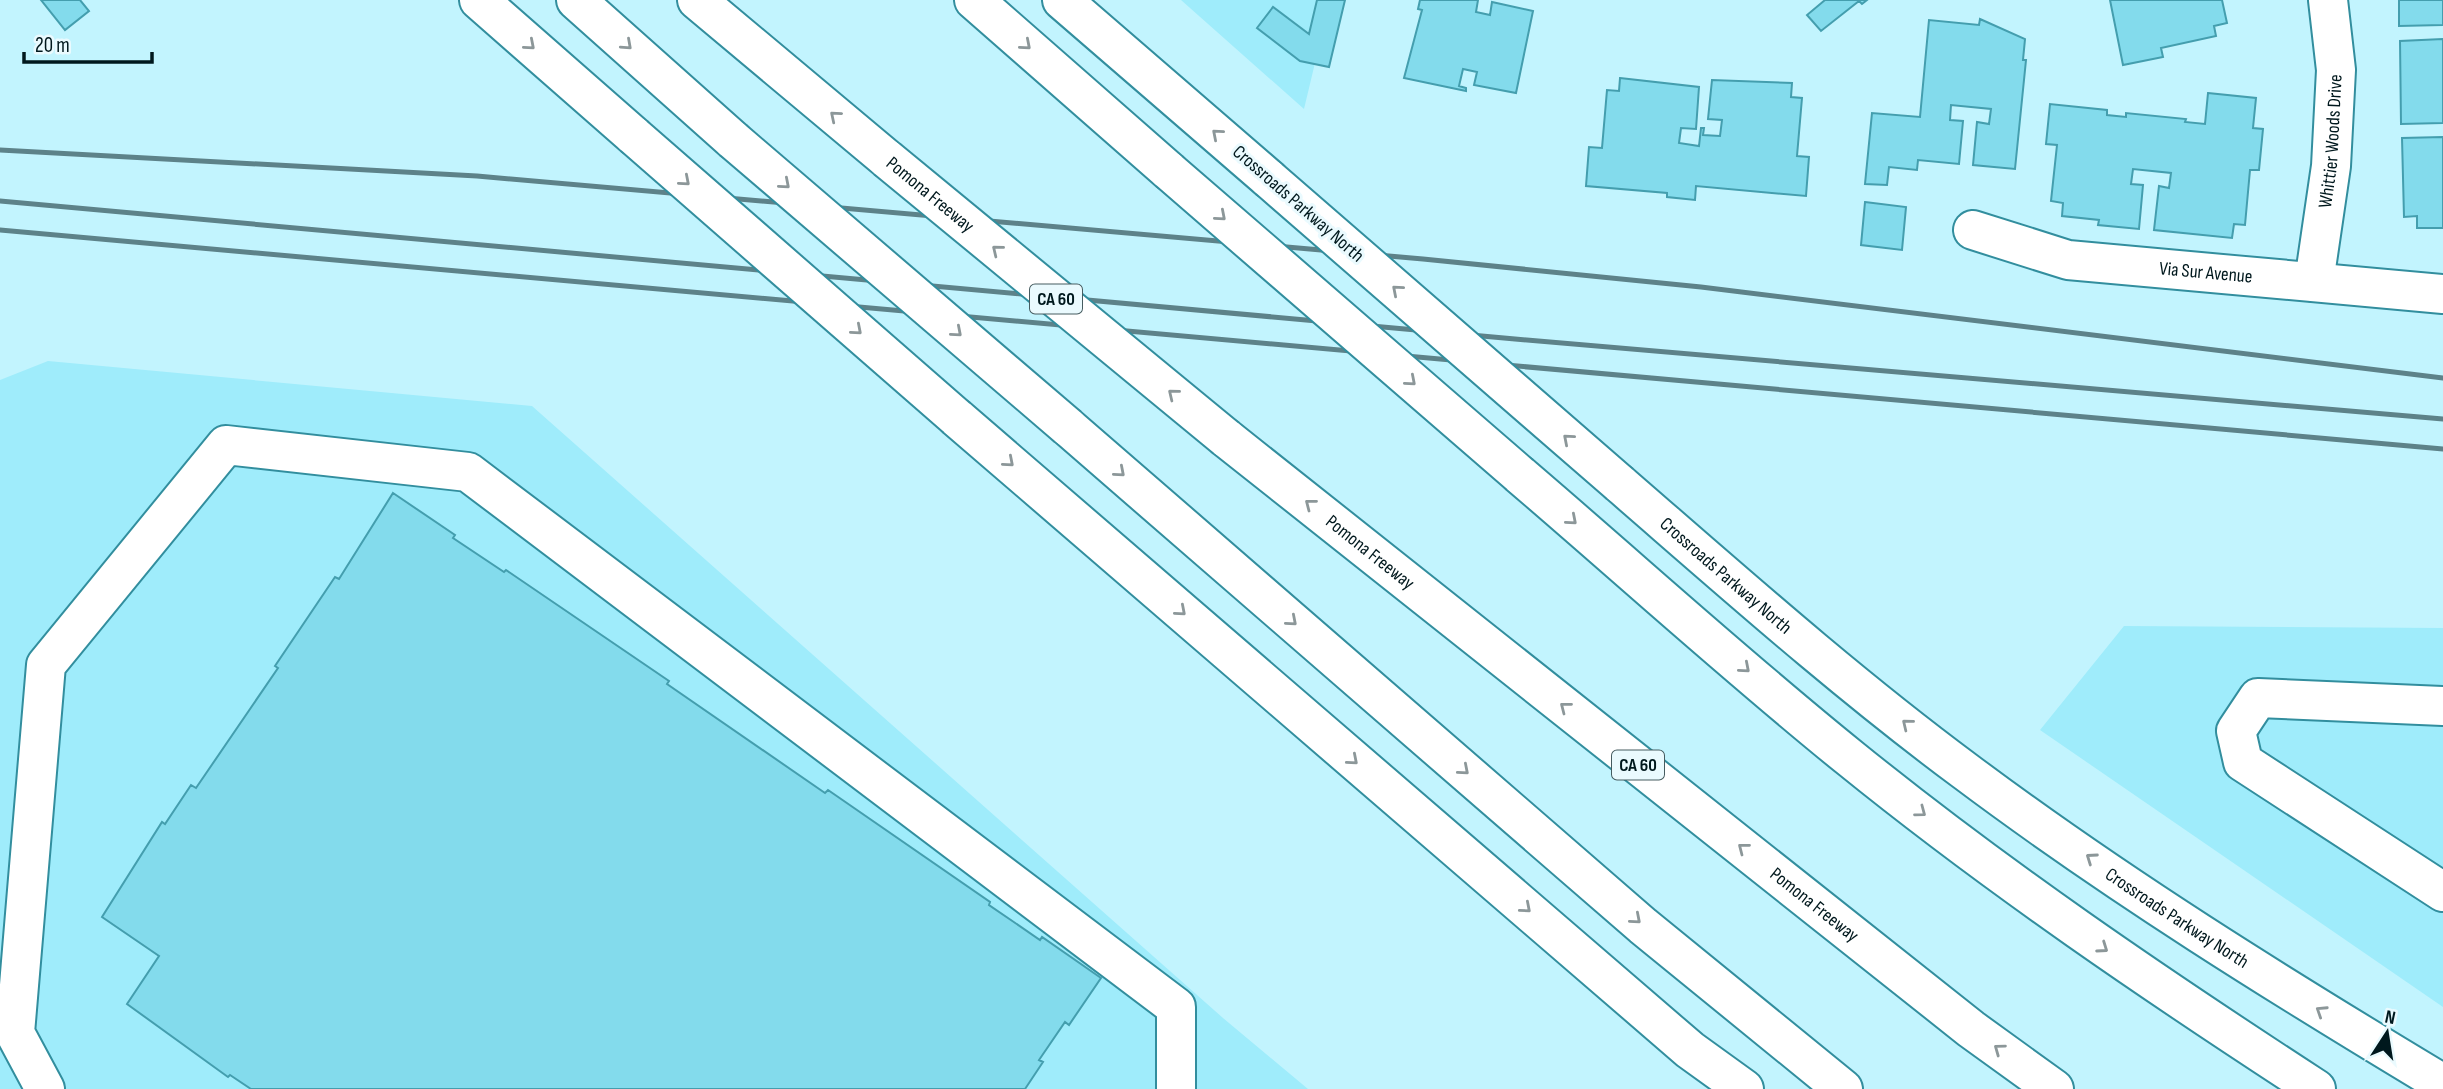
<svg xmlns="http://www.w3.org/2000/svg" width="2443" height="1089" font-family="'Sofia Sans Condensed',sans-serif">
	<style>
		.built { fill: #9fecfb }
		.building { fill: #83dbec; stroke: #449eae; stroke-width: 2 }
		.lines { fill: none; stroke-linecap: round; stroke-linejoin: round }
		.minor-casing { stroke: #328e9e; stroke-width: 42 }
		.highway-casing { stroke: #328e9e; stroke-width: 42 }
		.minor { stroke: #fff; stroke-width: 38 }
		.highway { stroke: #fff; stroke-width: 38 }
		.rail { stroke: #5d8289; stroke-width: 5 }
		.minor-bridge-casing { stroke: #328e9e; stroke-width: 42; stroke-linecap: butt }
		.highway-bridge-casing { stroke: #328e9e; stroke-width: 42; stroke-linecap: butt }
		.minor-bridge { stroke: #fff; stroke-width: 38 }
		.highway-bridge { stroke: #fff; stroke-width: 38 }
		.oneway { stroke: #8c9799 }
		.labels { text-anchor: middle; dominant-baseline: central; stroke-width: 6; stroke-linejoin: round; paint-order: stroke }
		.shield { fill: #eafafe; stroke: #465c60; stroke-width: 2 }
		.shield-label { font-size: 18px; font-weight: bold; fill: #00181d }
		.street-label { font-size: 19px; fill: #00181d; stroke: #eafafe }
	</style>
	<rect width="100%" height="100%" fill="#c2f4fe"/>
	<path class="built" d="M1181 0H1330L1304 109Z
		M48 361 532 406 1223 1018 1308 1089H0V380Z
		M2124 626 2443 628V1007L2040 730Z"/>
	<path class="building" d="M41 0H80L89 11 65 30Z
		M1317 0H1345L1329 67 1300 61 1257 28 1273 7 1309 34Z
		M1420 0H1478L1476 12 1490 15 1492 2 1533 11 1516 93 1474 85 1477 72 1463 69 1459 86 1466 88V91L1404 78 1422 10 1418 9Z
		M1825 0H1867L1862 4 1859 1 1821 31 1807 15Z
		M2110 0H2222L2227 23 2214 26 2216 36 2161 48 2163 57 2123 65Z
		M2399 0H2443V25L2399 26Z
		M1980 19 2025 39 2023 60H2026L2015 169 1973 165 1977 122 1989 124 1991 109 1951 105 1950 120 1963 121 1959 164 1918 160 1917 170 1889 167 1887 185 1865 184 1872 113 1920 117 1929 20 1979 25Z
		M2443 39V123L2401 124 2400 41Z
		M1620 78 1699 87 1696 129 1681 128 1679 143 1699 146 1701 128H1704L1703 135 1720 136 1722 120 1708 119 1712 80 1792 83 1791 97 1802 98 1797 156 1809 157 1806 196 1696 186 1695 200 1667 197V193L1586 186 1589 147 1602 148 1607 90 1619 91Z
		M2208 93 2256 98 2253 128 2263 129 2259 170H2250L2245 225 2234 224 2232 238 2154 230 2159 186 2169 188 2171 173 2133 169 2131 184 2143 185 2139 229 2098 225 2099 220 2062 216 2063 203 2051 201 2057 145 2046 144 2050 104 2107 110V115L2126 117V113L2186 119 2185 122 2205 124Z
		M2443 137V228H2417V216L2404 217 2402 138Z
		M1865 202 1906 207 1902 250 1861 245Z
		M393 493 455 535 453 538 504 572 506 570 669 681 667 684 825 793 828 790 990 902 989 905 1040 940 1042 937 1101 978 1069 1025 1065 1022 1039 1060 1043 1062 1025 1089H251L230 1075 228 1077 127 1004 159 956 102 917 162 822 165 824 191 785 196 788 278 668 275 666 335 577 339 579Z"/>
	<g class="lines">
		<defs>
			<g id="minor">
				<path d="M974 0 1169 171"/>
				<path d="M1062 0 1269 179"/>
				<path id="s1" d="M1973 230 2068 260 2443 294"/>
				<path id="s2" d="M2314 282 2331 166 2336 70 2328 0"/>
				<path d="M1520 475C1630 569 1737 667 1850 758 1998 878 2156 985 2316 1089"/>
				<path id="s3" d="M1620 484C1733 582 1845 682 1965 771 2117 885 2280 986 2443 1084"/>
				<path d="M2443 706 2258 698 2236 731 2243 762 2443 892"/>
				<path d="M45 1089 15 1033 46 665 226 445 468 472 1176 1007V1089"/>
			</g>
			<g id="highway">
				<path d="M479 0 634 136"/>
				<path d="M576 0 733 140"/>
				<path d="M697 0 887 159"/>
				<path d="M957 418 1690 1050 1744 1089"/>
				<path d="M1068 427 1643 926 1843 1089"/>
				<path id="s4" d="M1226 438 1971 1029 2054 1089"/>
			</g>
		</defs>
		<use href="#minor" class="minor-casing"/>
		<use href="#highway" class="highway-casing"/>
		<use href="#minor" class="minor"/>
		<use href="#highway" class="highway"/>
		<path class="rail" d="M0 150 477 176 1423 259 1701 287 2443 378
			M0 201 1515 339 2443 419
			M0 230 2443 449"/>
		<defs>
			<path id="minor-bridge" d="M1169 171 1520 475
				M1269 179 1620 484"/>
			<g id="highway-bridge">
				<path d="M634 136 957 418"/>
				<path d="M733 140 1068 427"/>
				<path id="s5" d="M887 159 1226 438"/>
			</g>
		</defs>
		<use href="#minor-bridge" class="minor-bridge-casing"/>
		<use href="#highway-bridge" class="highway-bridge-casing"/>
		<use href="#minor-bridge" class="minor-bridge"/>
		<use href="#highway-bridge" class="highway-bridge"/>
	</g>
	<defs><path id="oneway-chevron" d="M-2-3.5L2.5 0L-2 3.5" fill="none" stroke-width="1.6" stroke-linecap="round" stroke-linejoin="round" transform="scale(1.75)"/></defs>
	<g class="oneway">
		<use href="#oneway-chevron" transform="translate(530 45) rotate(41)"/>
		<use href="#oneway-chevron" transform="translate(627 45) rotate(42)"/>
		<use href="#oneway-chevron" transform="translate(1026 45) rotate(41)"/>
		<use href="#oneway-chevron" transform="translate(835 116) rotate(-140)"/>
		<use href="#oneway-chevron" transform="translate(1217 134) rotate(-139)"/>
		<use href="#oneway-chevron" transform="translate(685 181) rotate(41)"/>
		<use href="#oneway-chevron" transform="translate(785 184) rotate(41)"/>
		<use href="#oneway-chevron" transform="translate(1221 216) rotate(41)"/>
		<use href="#oneway-chevron" transform="translate(997 250) rotate(-141)"/>
		<use href="#oneway-chevron" transform="translate(1397 290) rotate(-139)"/>
		<use href="#oneway-chevron" transform="translate(857 330) rotate(41)"/>
		<use href="#oneway-chevron" transform="translate(957 332) rotate(41)"/>
		<use href="#oneway-chevron" transform="translate(1411 381) rotate(41)"/>
		<use href="#oneway-chevron" transform="translate(1173 394) rotate(-141)"/>
		<use href="#oneway-chevron" transform="translate(1568 439) rotate(-139)"/>
		<use href="#oneway-chevron" transform="translate(1009 462) rotate(41)"/>
		<use href="#oneway-chevron" transform="translate(1120 472) rotate(41)"/>
		<use href="#oneway-chevron" transform="translate(1310 504) rotate(-142)"/>
		<use href="#oneway-chevron" transform="translate(1572 520) rotate(41)"/>
		<use href="#oneway-chevron" transform="translate(1181 611) rotate(41)"/>
		<use href="#oneway-chevron" transform="translate(1292 621) rotate(41)"/>
		<use href="#oneway-chevron" transform="translate(1745 668) rotate(41)"/>
		<use href="#oneway-chevron" transform="translate(1565 707) rotate(-142)"/>
		<use href="#oneway-chevron" transform="translate(1907 724) rotate(-141)"/>
		<use href="#oneway-chevron" transform="translate(1353 760) rotate(41)"/>
		<use href="#oneway-chevron" transform="translate(1464 770) rotate(41)"/>
		<use href="#oneway-chevron" transform="translate(1921 812) rotate(37)"/>
		<use href="#oneway-chevron" transform="translate(1743 848) rotate(-142)"/>
		<use href="#oneway-chevron" transform="translate(2091 858) rotate(-145)"/>
		<use href="#oneway-chevron" transform="translate(1526 908) rotate(41)"/>
		<use href="#oneway-chevron" transform="translate(1636 919) rotate(41)"/>
		<use href="#oneway-chevron" transform="translate(2103 948) rotate(35)"/>
		<use href="#oneway-chevron" transform="translate(2321 1011) rotate(-147)"/>
		<use href="#oneway-chevron" transform="translate(1999 1049) rotate(-144)"/>
	</g>
	<g class="labels">
		<g class="shield">
			<rect x="1030" y="284.5" width="52" height="29" rx="5"/>
			<rect x="1612" y="750.5" width="52" height="29" rx="5"/>
		</g>
		<g class="shield-label">
			<text x="1056" y="299">CA 60</text>
			<text x="1638" y="765">CA 60</text>
		</g>
		<g class="street-label">
			<text stroke="none"><textPath href="#s2" startOffset="142">Whittier Woods Drive</textPath></text>
			<text stroke="none"><textPath href="#s5" startOffset="56">Pomona Freeway</textPath></text>
			<text transform="translate(1298 204) rotate(41)">Crossroads Parkway North</text>
			<text stroke="none"><textPath href="#s1" startOffset="238">Via Sur Avenue</textPath></text>
			<text stroke="none"><textPath href="#s4" startOffset="184">Pomona Freeway</textPath></text>
			<text stroke="none"><textPath href="#s3" startOffset="140">Crossroads Parkway North</textPath></text>
			<text stroke="none"><textPath href="#s4" startOffset="751">Pomona Freeway</textPath></text>
			<text stroke="none"><textPath href="#s3" startOffset="707">Crossroads Parkway North</textPath></text>
		</g>
	</g>
	<g transform="translate(2387 1033) rotate(12)" stroke="#eafafe" stroke-width="5" paint-order="stroke">
	<path d="M0-5L12 26L0 18L-12 26Z" fill="#00181d"/>
	<text y="-10" font-size="19" font-weight="bold" text-anchor="middle" fill="#00181d">N</text>
	</g>
	<path d="M24 52v10h128v-10" fill="none" stroke="#00181d" stroke-width="3.5"/>
	<text x="35" y="52" font-size="21" fill="#00181d" stroke="#eafafe" stroke-width="5" paint-order="stroke">20 m</text>
</svg>
